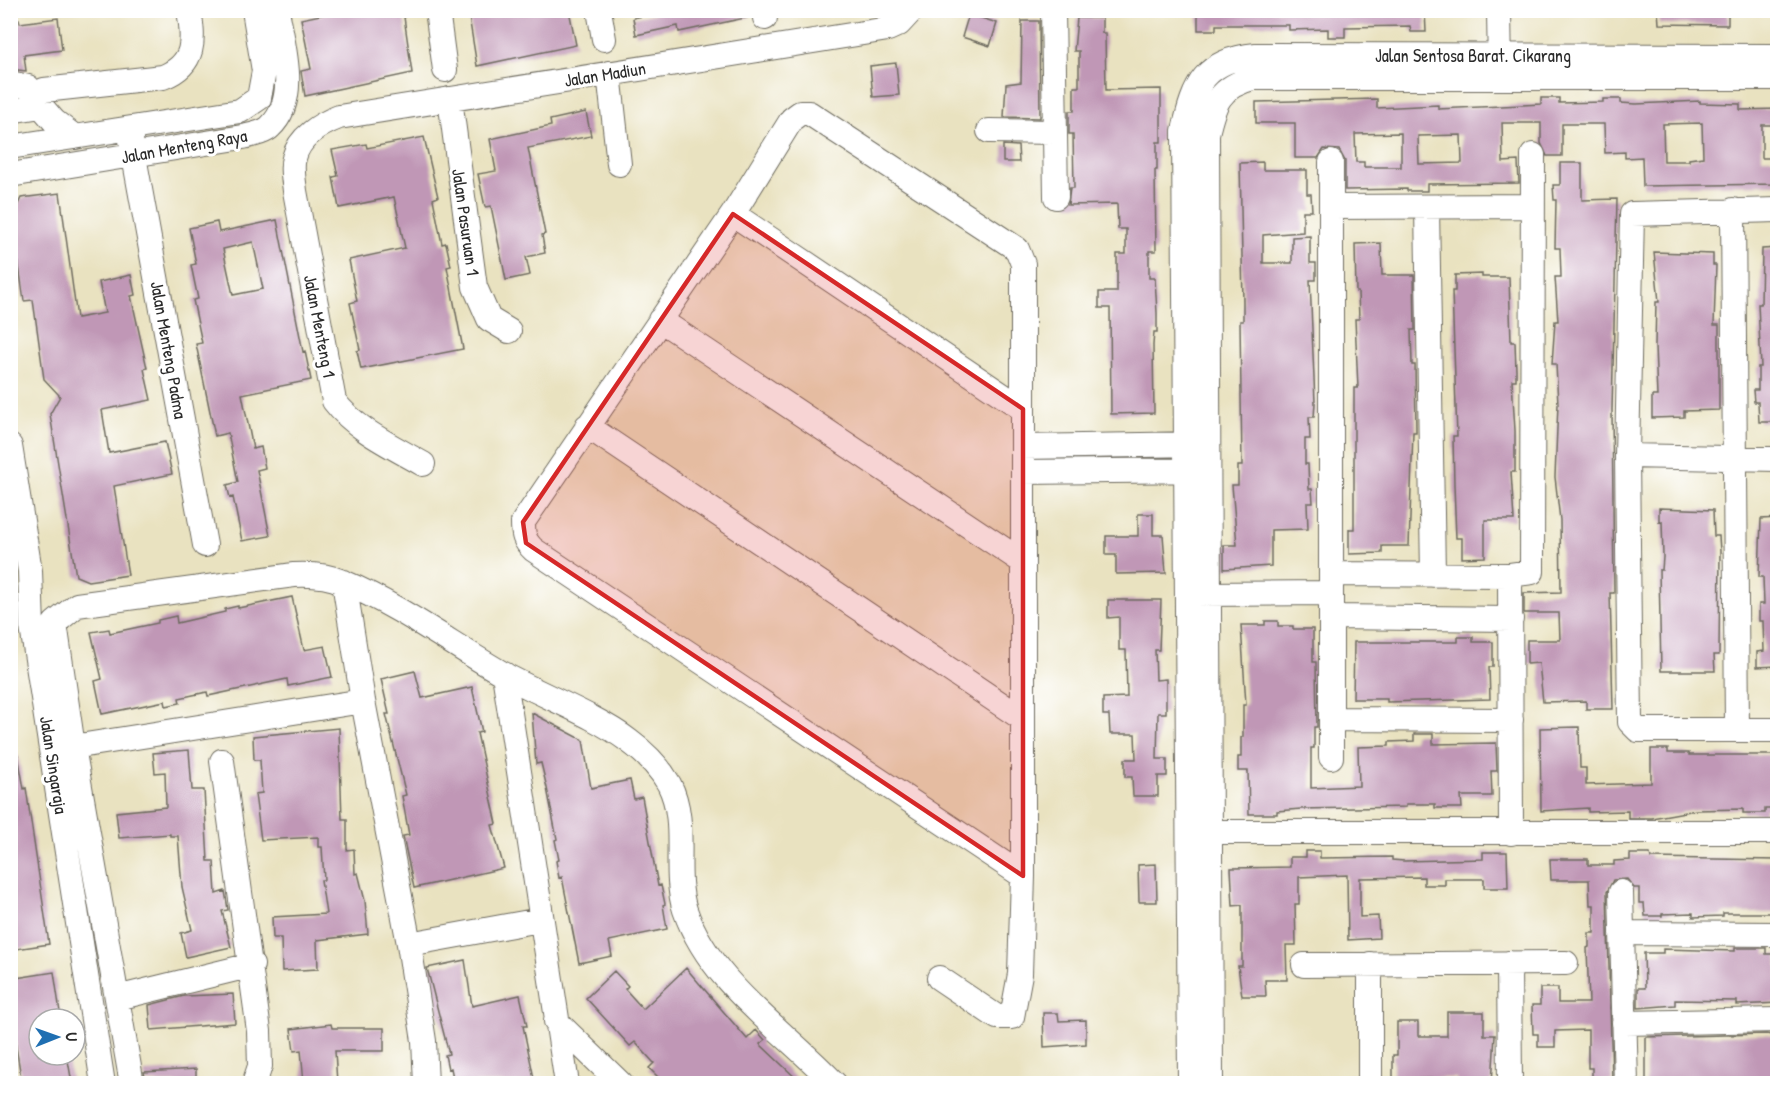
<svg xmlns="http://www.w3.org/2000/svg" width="1788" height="1094" font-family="'Patrick Hand',sans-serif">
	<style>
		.building { fill: #c097b6; fill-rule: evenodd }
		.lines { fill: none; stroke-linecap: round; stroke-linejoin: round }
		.minor-casing { stroke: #6e6b5f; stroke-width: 26 }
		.minor { stroke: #fff; stroke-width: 24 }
		.marked { fill: #d62828; fill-opacity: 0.2; stroke: #d62828; stroke-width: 4.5; stroke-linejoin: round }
		.labels { text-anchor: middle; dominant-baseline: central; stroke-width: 6; stroke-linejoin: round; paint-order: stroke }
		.street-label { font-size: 18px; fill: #2b2b2b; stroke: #fff }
	</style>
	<rect width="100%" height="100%" fill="#fff"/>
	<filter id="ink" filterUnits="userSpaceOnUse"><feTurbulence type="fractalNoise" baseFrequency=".0167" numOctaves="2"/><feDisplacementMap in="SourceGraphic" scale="12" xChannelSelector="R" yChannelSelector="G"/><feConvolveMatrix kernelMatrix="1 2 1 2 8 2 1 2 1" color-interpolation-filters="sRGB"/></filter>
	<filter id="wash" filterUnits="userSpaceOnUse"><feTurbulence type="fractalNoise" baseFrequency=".008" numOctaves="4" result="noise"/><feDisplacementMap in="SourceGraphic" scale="24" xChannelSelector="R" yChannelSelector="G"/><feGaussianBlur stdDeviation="1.35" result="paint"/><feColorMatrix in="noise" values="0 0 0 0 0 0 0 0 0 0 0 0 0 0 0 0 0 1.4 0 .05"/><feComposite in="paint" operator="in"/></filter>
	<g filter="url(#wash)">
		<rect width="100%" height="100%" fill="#e9e2c0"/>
		<g id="blocks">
			<path class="building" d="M344 10H403L412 73 305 96 301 71 311 69 301 19Z
				M468 10H569L576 45 477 66Z
				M671 10H750V17L679 32 678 26 636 35 633 18Z
				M1198 10H1425L1426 32H1411L1410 26 1345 27V37H1328V29L1289 30V25H1216V30H1198Z
				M1658 10H1728V25L1659 24Z
				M969 14 997 23 990 46 962 37Z
				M58 18 62 50 24 55 26 71 10 69V20L19 19 20 23Z
				M1077 18H1102V33H1105L1106 90 1161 89V142H1157V170H1155L1156 251H1149V278H1155L1157 313V332H1154L1153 345 1154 413 1111 414 1110 308H1099V292H1117V254H1126V229H1118L1117 204 1068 205 1070 188H1074L1073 134H1069V111H1074V87H1079V51H1074Z
				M1022 21H1039L1040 118 1004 117 1006 84 1021 82Z
				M896 63 899 95 873 97 870 66Z
				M1541 98H1559V103L1603 102V99H1621V103L1636 104 1700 101V103L1740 104V110L1778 109V125H1762V158H1778V184L1643 186 1642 157 1625 158V152L1605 153 1604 124H1562V156H1547L1541 143V123H1502L1503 162 1518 161 1519 183 1427 184V191H1407V189L1345 190V161L1339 150 1324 149 1318 158H1295V123H1256V102L1377 99V108L1438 105V109L1541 104ZM1702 123 1703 157 1689 159V161H1664L1663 124ZM1401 133V167H1364V162H1356L1355 134ZM1461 135 1462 163 1419 164 1418 136Z
				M586 112 591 136 528 148 545 234 542 235 545 253 526 257 530 275 506 280 491 206 485 207 478 174 496 171 490 139 551 126 550 120Z
				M424 137 438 197 433 199 442 244 446 243 451 266 447 267 463 349 361 369 357 351 360 350 350 303 357 301 349 260 405 248 394 197 339 208 333 177 338 176 332 150 366 144 367 148Z
				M1003 145 1018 146 1019 162H1003Z
				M1263 162V170H1307V194H1311L1312 211H1303V232L1263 235V263H1292V237L1310 236V263H1316V280H1310L1315 403 1314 417H1309L1310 439H1305V464H1308L1309 489H1312L1313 503H1307L1308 529 1271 530V566L1224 569V545H1237L1232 485H1238V466H1242L1240 321H1243V302L1240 163Z
				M1560 163H1582V200L1617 199 1612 410 1614 593H1610L1613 709H1586V701L1543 702 1539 663 1527 664V640H1560L1559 613H1524V593L1561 592 1560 520 1555 477 1558 404 1556 364H1552L1555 321H1558L1555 277H1561L1560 248H1555L1556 200H1554L1553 185H1560Z
				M60 193 77 318 105 313 99 282 131 275 135 295 131 296 147 368 144 369 151 400 102 410 109 453 165 442 172 474 114 486 128 575 88 581 76 576 50 414 60 396 44 379 33 300 24 301 12 217 21 198Z
				M277 220 303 352 305 351 311 380 242 394 253 449 261 447 265 468 257 470 270 536 242 541 233 497 230 498 227 485 238 482 228 433 215 436 196 344 202 343 193 300 198 299 191 265 196 264 189 228 217 222 219 232ZM253 242 263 289 233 295 223 249Z
				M1381 243 1382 275H1414L1415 330H1411L1412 365H1415L1416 432H1413L1409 546H1382V553L1349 554V529H1354V388H1358L1355 319H1359L1358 292H1356L1355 244Z
				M1778 248V422H1759L1758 402H1754L1753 390H1758V367H1761L1758 304H1761L1762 249Z
				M1654 252 1713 254V265H1716L1714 325H1719V410L1684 411V417L1652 418V396H1657L1655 346 1656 302H1659Z
				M1482 274V277H1509L1511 342H1515L1516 371V380H1512L1515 431V472H1511L1514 520H1485V557L1462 558V538H1456L1454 485 1453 436H1457L1452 291H1455V275Z
				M1659 508 1713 510 1714 536H1719L1720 551 1719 655H1714L1715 671H1661L1659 570H1662L1663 557 1662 521 1659 522Z
				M1138 514H1153V535H1163L1166 573 1116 574V555H1106V536H1138Z
				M1778 518V666L1757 667V652L1764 651 1763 621H1759V604H1764L1763 577H1759L1761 519Z
				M292 597 304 650 325 646 332 677 288 686 287 679 208 696 207 692 179 698 180 703 166 706 165 701 102 714 95 681 102 679 91 632 109 629 110 633 158 623V620L176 616 177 623 225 612V609L238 606V608Z
				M1108 600H1161L1159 650H1155L1156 680 1166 679V713H1158L1157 759H1167V776H1158V796H1133L1132 777H1125V759H1136L1135 734H1110L1109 715H1103V698L1127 697 1126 650H1119V617L1108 618Z
				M1265 621H1278V626H1293V629H1313V662H1316L1317 727H1314V748H1311V788L1359 786 1358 747 1389 746V742L1414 741V734H1433V744L1496 743 1497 771H1491L1492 796H1461L1462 808H1435V804H1406V807L1301 809 1277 811V814H1249L1248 771H1238V757H1241V737H1243V705H1246L1241 625H1265Z
				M1458 637H1473V642H1493V667H1489L1490 699 1387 702V699H1353L1354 642H1458Z
				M415 671 422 698 472 687 482 732 477 733 497 824 492 825 504 868 414 888 403 836 409 835 402 796 406 795 386 714H389L381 679Z
				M532 713 583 740 591 788 630 780 634 799 642 797 658 886 661 885 665 904 663 905 667 929 609 941 612 956 579 963 562 877 559 878 556 861 559 860 555 840 557 839 547 788 541 763 536 764Z
				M1579 727 1580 768H1586V785L1651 783V749H1668V753H1689V755H1778V809H1765V813H1743V809L1696 810 1652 818H1628V811L1588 812V808L1541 811 1540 728Z
				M339 728 342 819H347V850L354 849 355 874 358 873 365 901 368 934 317 940 318 969 282 971 281 938H273L272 917 326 914 321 880H324L322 847H318V837L261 840 255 794 262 793 260 760H254L253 736Z
				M189 750 192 790H204L208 861H214L216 894 225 891 228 910 222 911 231 947 186 957 181 933 192 930 182 887 178 836H170V834L119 838 116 812 166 807 165 772 155 773 153 753Z
				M10 755H18L24 789 26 788 49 944 10 950Z
				M1306 851H1320V858L1392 857V860L1404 861 1483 859V852H1507L1508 888H1484V879H1445V885H1424V877L1360 878V917L1378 916 1379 938 1348 940 1347 875 1299 877V904H1295L1296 945H1286L1287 980H1265L1266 996H1242L1238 966H1242V905L1233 906 1231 868 1290 867V857H1306Z
				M1630 854H1650L1651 858 1778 860V913H1723V916L1693 917V913L1662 914V916H1645L1644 903H1639V888H1634L1627 879 1613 880 1607 892 1612 1081H1592V1068H1588V1030L1555 1031V1047H1538V1034H1533L1532 1005H1540V988H1558V1003H1589L1587 948 1589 947V933H1594V905H1590L1589 880H1551L1550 859H1588V865H1614V861L1630 860Z
				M1156 864 1157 902H1139L1138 865Z
				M1735 948H1766V954H1778V1003L1737 1005V1001L1675 1000V1005L1638 1008V988H1645L1644 953H1663V949L1735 951Z
				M465 960 472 1006 520 995 527 1026H523L535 1083H454L451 1068 448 1069 445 1055 449 1054 427 968Z
				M686 968 747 1039 756 1030 765 1040 760 1044 801 1083H664L649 1068 654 1063 635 1042 630 1046 586 998 614 971 628 986 625 989 643 1009Z
				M54 972 61 1019H39V1055H67L72 1083H22L10 1010V979Z
				M233 994 235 1023 151 1030 149 1005 184 996Z
				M1447 1012H1484V1035H1495L1492 1083H1457L1456 1078 1393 1079V1055H1397V1022H1418V1036H1447Z
				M1043 1013H1058L1059 1021 1086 1020V1044L1044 1047Z
				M331 1024 332 1028H384V1051H335L337 1083H304L301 1050 294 1051 291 1029Z
				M1766 1034 1778 1036V1083H1646V1037Z
				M196 1069V1083H146L144 1072Z"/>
		</g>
	</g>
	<g filter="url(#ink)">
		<use href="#blocks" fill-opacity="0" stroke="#6e6b5f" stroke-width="1.5"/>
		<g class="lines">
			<defs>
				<path id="minor" d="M437 10 445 70
					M599 10 604 39
					M764 10 765 18
					M1053 10 1056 197
					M1499 10 1500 71
					M609 73 619 164
					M10 83 28 87 41 106
					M34 95 44 90 163 77C196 64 194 40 189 10
					M450 99 475 287 489 319 509 331
					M10 111 41 106 54 121 75 137
					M129 129 205 545
					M989 131 1054 132
					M10 147 240 111 259 98 264 71 254 10
					M1331 162V757
					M10 175 243 137C251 135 264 133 270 127 300 99 283 46 277 10
					M1331 207 1532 206
					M1427 207 1433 575
					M1733 210 1737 730
					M1778 210 1632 214 1627 456 1630 722 1638 730H1778
					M733 214 1023 409
					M660 320 1023 562
					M587 426 1023 719
					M10 446 30 571 32 627 103 1084
					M1023 447 1200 444
					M1627 456 1778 459
					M423 464C392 446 356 430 334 401L295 191C294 181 291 167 294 158 299 137 321 124 339 117L888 29 899 24 912 10
					M1023 472 1200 470
					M1332 574 1510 575 1532 572 1533 155
					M1510 575 1511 833
					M344 582 363 701 409 944 424 1041 426 1084
					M1193 594 1331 593
					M1331 617 1511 619
					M504 674 567 1084
					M363 701 73 747 55 623 77 605 294 575C312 574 327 575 343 582 400 606 451 644 505 675 543 696 595 715 629 741 644 752 660 768 669 784 689 823 672 870 685 910 710 983 784 1030 835 1084
					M1331 719 1511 720
					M73 747 132 1084
					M222 761 259 1031 260 1066 254 1084
					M1195 832H1778
					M1621 892 1626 1084
					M1622 933 1778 934
					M409 944 540 920
					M1509 963 1510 1084
					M1370 964V1084
					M1304 965 1566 963
					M939 978 997 1017H1012L1020 974 1023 876V264L1017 249 809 113H800L792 119 733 214 523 522C523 535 524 541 534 550L1023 876
					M117 998 252 965
					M556 1021 621 1084
					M1624 1023 1778 1020
					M1190 1084 1184 131C1194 84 1205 60 1256 55L1778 56
					M1211 1084 1207 134C1214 103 1219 87 1253 78H1778"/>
			</defs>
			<use href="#minor" class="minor-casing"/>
			<use href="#minor" class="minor"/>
		</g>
	</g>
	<path class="marked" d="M733 214 1023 409V876L526 543 523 522Z"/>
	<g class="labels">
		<g class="street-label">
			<text x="1473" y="55">Jalan Sentosa Barat. Cikarang</text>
			<text transform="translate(605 74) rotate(-9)">Jalan Madiun</text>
			<text transform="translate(184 146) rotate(-10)">Jalan Menteng Raya</text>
			<text transform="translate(466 222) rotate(82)">Jalan Pasuruan 1</text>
			<text transform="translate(320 326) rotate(79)">Jalan Menteng 1</text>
			<text transform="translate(169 350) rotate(80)">Jalan Menteng Padma</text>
			<text transform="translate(54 765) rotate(81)">Jalan Singaraja</text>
		</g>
	</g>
	<rect width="1788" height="1094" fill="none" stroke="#fff" stroke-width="36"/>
	<g transform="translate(57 1037) rotate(89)"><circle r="28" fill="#ffffff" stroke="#aaaaaa" stroke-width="1.5"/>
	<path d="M0-4.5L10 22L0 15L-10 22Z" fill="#1f6fb2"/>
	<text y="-9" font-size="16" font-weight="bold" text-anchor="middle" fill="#2b2b2b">U</text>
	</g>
</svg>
